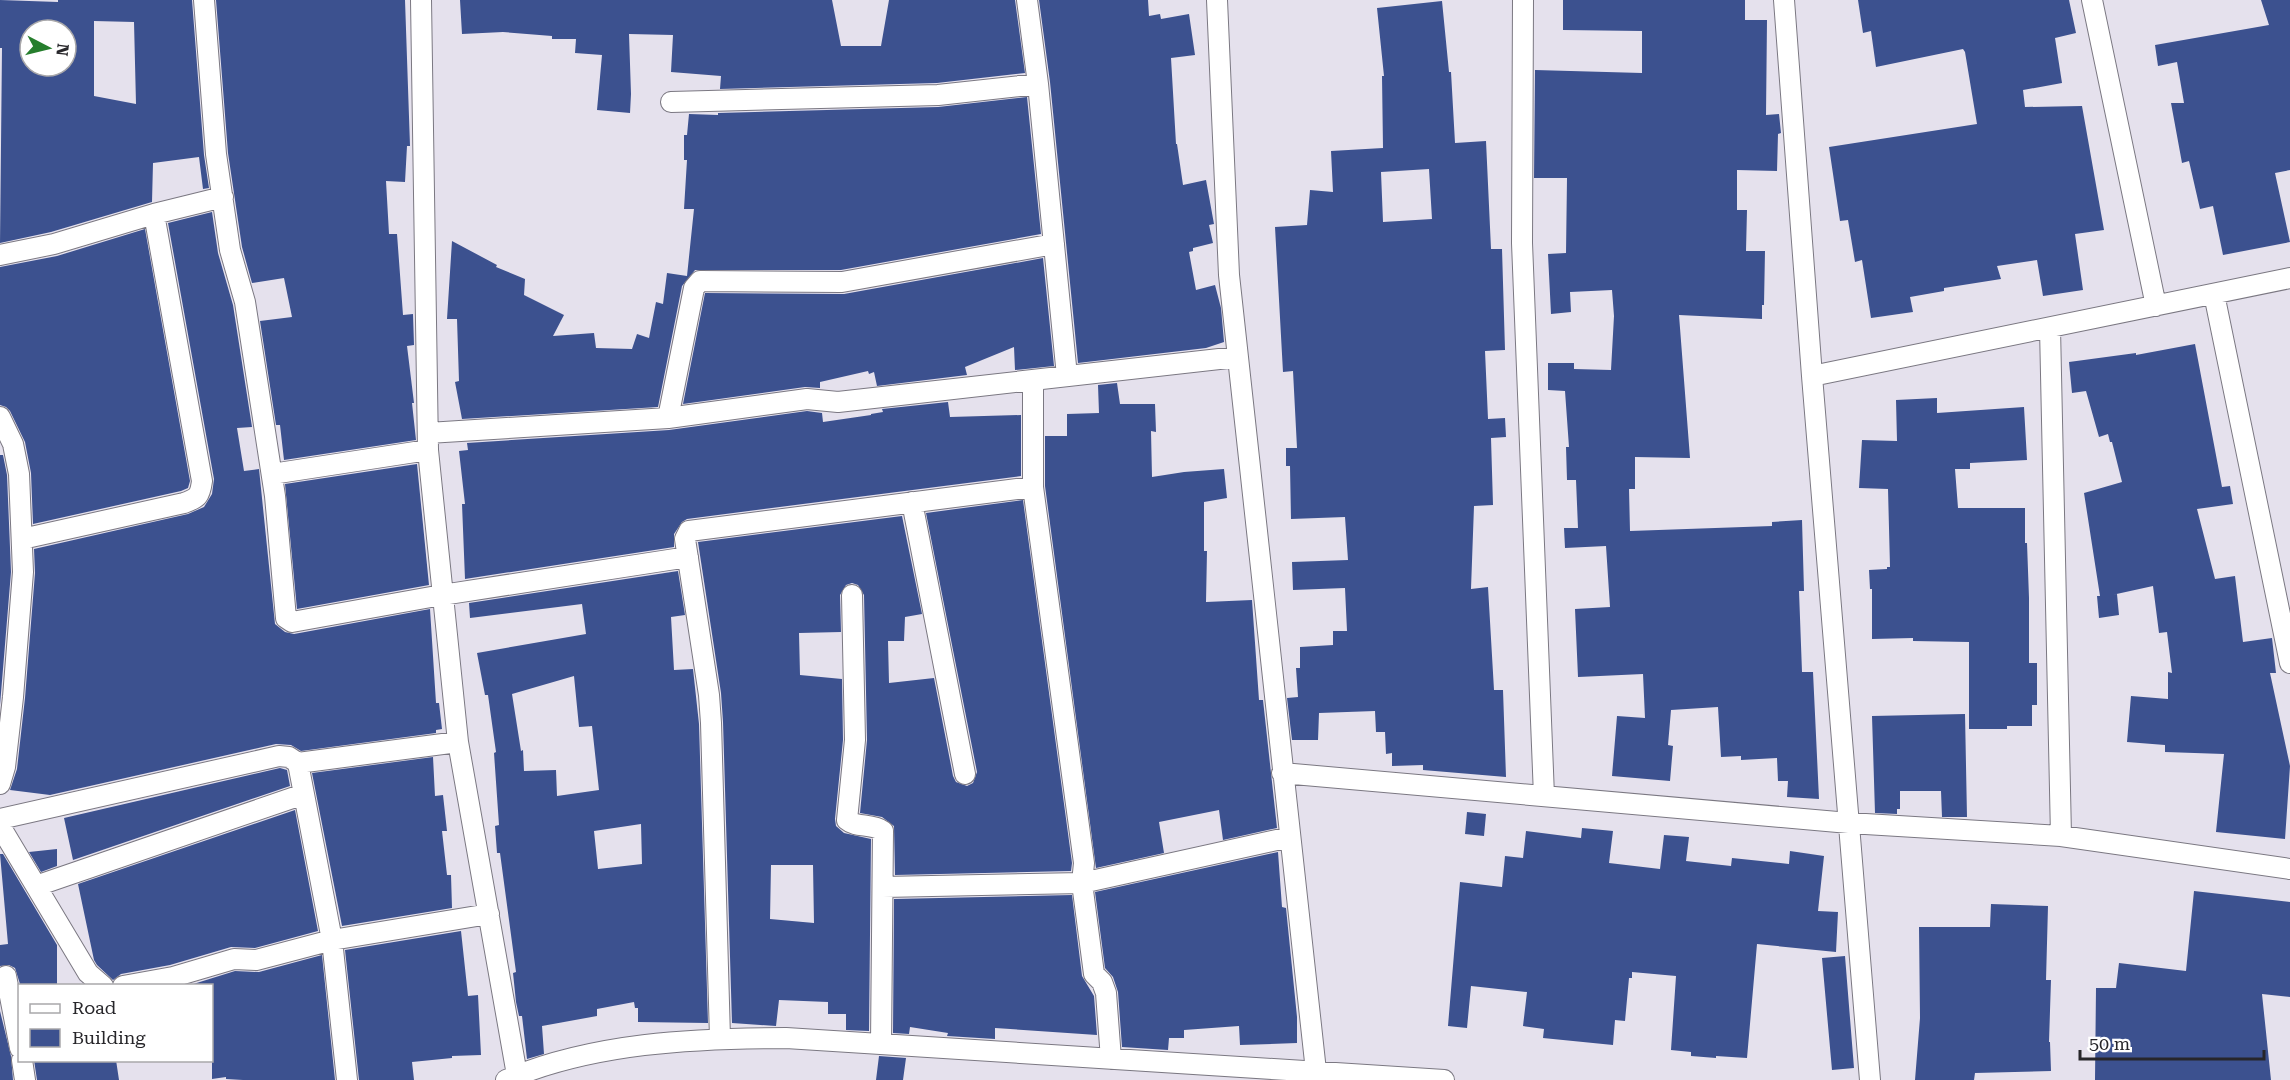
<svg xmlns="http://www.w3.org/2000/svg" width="2290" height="1080" font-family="'Roboto Serif',serif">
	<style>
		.building { fill: #3c518f; fill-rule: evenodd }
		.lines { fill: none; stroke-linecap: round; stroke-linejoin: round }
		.street-casing { stroke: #7b7882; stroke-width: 22 }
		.street { stroke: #fff; stroke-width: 20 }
	</style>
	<rect width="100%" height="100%" fill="#e5e1ed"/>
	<path class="building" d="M0 0 58 2V0H192L204 155 209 188 203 189 199 157 153 163 152 202 51 232 0 243 2 48H0ZM94 21 134 22 136 104 94 96ZM30 30H66V66H30Z
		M216 0H405L410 146H407L405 182 386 181 389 234H397L403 315 413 314 414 345 407 346 414 403H412L416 440 284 460 280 425H276L260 321 292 317 284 278 252 283 242 247 228 153Z
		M460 0H832L841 46H881L889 0H1015L1025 73 937 83 720 89 721 76 671 72 673 35 629 34 631 94 630 113 597 110 602 55 575 53 576 39H552V36L503 32 462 34Z
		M1039 0H1148L1149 16 1160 14 1161 19 1189 14 1195 55 1171 58 1176 144H1177L1183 185 1206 180 1214 224 1209 225 1213 243 1193 248V251L1189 252 1196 290 1215 285 1221 308 1224 342 1206 348 1078 363 1050 82Z
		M1563 0H1745V20H1767L1766 115 1779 114 1781 133 1778 134 1777 171 1737 170V210H1747L1746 251H1765L1764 305H1762V319L1679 315 1690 458 1635 457V489H1629L1630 531 1772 526V522L1802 520 1804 591H1799L1802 672H1813L1819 799 1787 797 1788 781H1778L1777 758 1741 760V756L1721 757 1718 707 1671 710 1668 745 1673 746 1670 781 1612 776 1617 716 1645 718 1643 674 1578 677 1575 609 1610 607 1606 546 1565 548 1564 528H1578L1576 480H1567L1566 447H1569L1565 391 1548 390V363H1574V369L1611 370 1614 316 1612 290 1570 292 1571 312 1551 314 1548 254 1566 253 1567 178H1534L1535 70 1642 73V31L1563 30Z
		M1858 0H2069L2076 33 2055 38 2062 83 2023 90 2025 107 2082 106 2104 230 2075 234 2083 290 2043 296 2037 260 1997 266 2001 279 1944 288V291L1910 297 1913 312 1871 318 1862 260 1855 262 1848 220 1840 221 1829 147 1977 124 1965 52 1963 49 1876 67 1871 31 1863 33Z
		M2261 0H2290V170L2275 173 2290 242 2223 255 2213 206 2200 209 2189 161 2182 163 2171 103H2184L2177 62 2158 66 2155 45 2269 25Z
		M1442 1 1449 72H1451L1455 143 1486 141 1491 249H1502L1505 350 1485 351 1488 419 1505 418 1506 437 1491 438 1493 505 1474 506 1471 589 1488 587 1494 690H1503L1506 777 1423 770V765L1392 766V753L1386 754 1385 732H1376L1375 711 1319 713 1318 740H1292L1287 698 1298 697 1296 668H1300V647L1333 645V631H1347L1345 588 1293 590 1292 562 1348 560 1345 517 1291 519 1290 466H1286V448H1297L1293 371 1283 372 1275 227 1307 225 1310 190 1333 192 1331 151 1383 148 1382 76H1384L1377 8ZM1429 169 1432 219 1383 222 1381 172Z
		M1027 97 1041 234 841 270H695L682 286 658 407 462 419 455 382 459 381 457 319H447L452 241 497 265 496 267 525 279 524 295 564 315 553 336 594 333 596 348 632 349 637 334 649 338 656 302 663 304 667 273 687 276 694 209H684L687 160H684V135H687L689 114 718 115V113L938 107Z
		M212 212 218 253 233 305 252 427 237 428 244 471 259 469 275 624 285 632 294 634 430 609 436 703H439L442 729 436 730V733L301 751 291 745 276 744 50 795 10 790 17 769 25 698 35 573 34 549 188 514 204 507 212 494 214 479 168 223Z
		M145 229 190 481 188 488 181 491 33 524 31 473 25 442 10 411 6 407 0 405V267L57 256Z
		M1043 258 1054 366 1015 370 1014 347 965 367 967 375 877 386 874 372 869 374 868 371 820 382V388L805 387 683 404 705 293 844 294Z
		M2195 344 2222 487 2230 486 2233 504 2197 509 2215 579 2235 576 2243 642 2272 638 2276 673H2270L2290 766 2285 839 2216 832 2224 754 2165 752V745L2127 742 2131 696 2168 699V672L2172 673 2167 632 2159 633 2153 586 2112 595 2117 594 2119 615 2099 618 2097 596H2100L2084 493 2122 482 2112 442H2110L2108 434 2099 437 2086 391 2072 393 2069 362 2136 353V355Z
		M1117 383 1120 404H1155L1156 432 1151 431 1152 477 1184 472 1224 469 1227 498 1204 502V551H1207L1206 602 1252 600 1259 700H1263L1277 828 1223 840 1219 810 1159 822 1164 853 1096 868 1045 486V436H1067V414L1099 413 1098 385Z
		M1937 398V413L2024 407 2027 460 1970 463V469H1955L1958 508H2025V543H2027L2029 598V663H2037V705H2032V726H2007V729H1969V642L1913 641V638L1872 639V589H1870L1869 570 1887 569V567H1890L1888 489 1859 488 1862 440 1897 441 1896 400Z
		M948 402 950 417 1021 415V476L687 519 682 522 674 534V547L465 579 462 504H465L459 451 468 450 467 443 669 430 807 411 822 413 823 422 871 415V414L883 412 882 409Z
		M0 455H3L7 475 11 572 0 705Z
		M417 464 429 585 297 609 285 484Z
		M1023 500 1072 863 1071 871 895 875 894 826 882 817 860 813 867 740 864 595 858 585 852 583 846 585 840 595 841 632 799 633 800 675 842 679 843 740 835 819 836 826 844 833 871 839 869 1031 846 1030V1014H828V1002L779 1000 776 1026 732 1023 723 722 721 693 698 542 902 516 922 614 905 617 904 641H888L889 683 934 678 953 776 956 782 967 786 973 783 977 772 926 513ZM771 865H813L814 923 770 919Z
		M678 571 685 615 671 617 674 670 693 669 699 724 708 1023 638 1022V1008H635L634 1002 597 1009V1016L542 1026 544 1054 527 1059 522 1016H519L516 1002 513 973 516 972 500 853H497L495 826 499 825 494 753 496 752 488 695H485L477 653 586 634 582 604 470 618 469 603ZM574 676 579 727 592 726 599 790 557 796 556 770 524 771 523 750 521 751 512 694ZM641 824 642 864 598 869 594 831Z
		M1965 714 1967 817H1942L1941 791H1900V809H1897V814L1875 813 1872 716Z
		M433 757 435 796 443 795 447 831H442L447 875H451L452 908 342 926 312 773Z
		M280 768 287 770 290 786 73 860 64 818Z
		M295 810 318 931 255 948 231 947 170 965 121 974 113 980 97 965 94 960 78 884Z
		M1467 812 1486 814 1484 836 1465 834Z
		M1582 828 1613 831 1609 863 1660 869 1664 835 1689 837 1686 861 1731 866 1732 858 1789 864 1790 851 1824 856 1818 911 1838 912 1836 952 1757 944 1747 1058 1716 1056V1058L1691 1056V1052L1671 1050 1676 976 1632 972V978H1629L1625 1021 1615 1020 1613 1045 1543 1038 1544 1029 1523 1026 1527 992 1471 986 1467 1028 1448 1026 1460 882 1502 887 1505 856 1523 858 1526 831 1581 838Z
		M57 849V866L41 872 29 852Z
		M1278 852 1282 907 1286 908 1297 1017V1043L1240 1045 1239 1026 1184 1030V1038H1169L1168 1050 1122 1047 1118 992 1113 977 1105 968 1095 892Z
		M0 854H3L57 945V985L20 984 15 968 9 965 0 966V945L8 944Z
		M2194 891 2290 902V997L2262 994 2271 1080H2095L2096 988H2116L2119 963 2186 971Z
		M1072 895 1082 976 1094 996 1097 1035 995 1028V1039L947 1036 948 1033 910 1027 909 1034 893 1033 894 899Z
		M1991 904 2048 906 2046 980H2051L2049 1042H2050L2051 1071 1975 1073 1974 1080H1915L1920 1018 1919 927H1990Z
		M461 931 468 996 478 995 481 1055 452 1056V1058L412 1062 414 1080H359L345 950Z
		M322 955 335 1080H243L226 1079V1077L212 1079V986H187L235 971 259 972Z
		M1845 956 1854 1068 1832 1070 1822 958Z
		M0 1011 11 1056 13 1080H0Z
		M879 1056 906 1058 903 1080H876Z
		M34 1060H116L119 1080H37Z"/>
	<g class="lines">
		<defs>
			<path id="street" d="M204 0 216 154 230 250 245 302 275 496 286 618 292 622 442 595 688 557
				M421 0 428 450 458 742 517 1075
				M1027 0 1038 84 1067 376
				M1217 0 1229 275 1316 1071
				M1523 0 1522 243 1544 796
				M1784 0 1812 376 1870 1080
				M2092 0 2156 306
				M671 102 938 95 1038 84
				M0 255 54 244 154 214 223 197
				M2214 294 2290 663
				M2050 328 2061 836
				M1812 376 2290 278
				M1033 380V487L1084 863 1082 883 1094 974 1102 982 1106 993 1111 1059
				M0 417 13 444 19 474 23 572 13 697 5 767 0 784
				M668 418 694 288 700 281 842 282 1054 244
				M428 433 668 418 807 399 838 402 1237 357
				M272 474 428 450
				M912 502 965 774
				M22 539 184 503C198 498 200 496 202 481L154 214
				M852 595 855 740 847 820C856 828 872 823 883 831L881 1044
				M298 763 332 940 347 1080
				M1282 773 1849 823 2061 836 2290 869
				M0 819 279 756 289 757 298 763 458 742
				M0 826 88 973 103 986
				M36 886 304 794
				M883 887 1082 883 1290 837
				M6 976 20 1048
				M123 986 173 977 234 959 256 960 332 940 489 914
				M720 1038 711 723 709 695 685 539 689 531 1033 487
				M22 1060 25 1080
				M506 1080C591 1043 695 1038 786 1038L1444 1080"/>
		</defs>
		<use href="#street" class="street-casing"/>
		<use href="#street" class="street"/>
	</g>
	<rect x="18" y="984" width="195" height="78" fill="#ffffff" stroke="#a9a8aa" stroke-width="1.5"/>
	<rect x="30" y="1004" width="30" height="9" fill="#ffffff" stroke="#a9a8aa" stroke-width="1.5"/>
	<text x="72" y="1014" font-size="18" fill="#27262a">Road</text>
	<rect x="30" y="1029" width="30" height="18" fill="#3c518f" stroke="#a9a8aa" stroke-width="1.5"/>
	<text x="72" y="1044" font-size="18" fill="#27262a">Building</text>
	<g transform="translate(48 48) rotate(97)"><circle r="28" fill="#ffffff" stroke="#a9a8aa" stroke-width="1.5"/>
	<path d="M0-4.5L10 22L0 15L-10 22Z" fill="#267e2d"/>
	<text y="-9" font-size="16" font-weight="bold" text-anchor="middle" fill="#27262a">N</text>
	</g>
	<path d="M2080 1050v9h184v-9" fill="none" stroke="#27262a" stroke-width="3"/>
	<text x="2089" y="1050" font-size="18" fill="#27262a" stroke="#ffffff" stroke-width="4.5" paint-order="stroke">50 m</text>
</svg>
